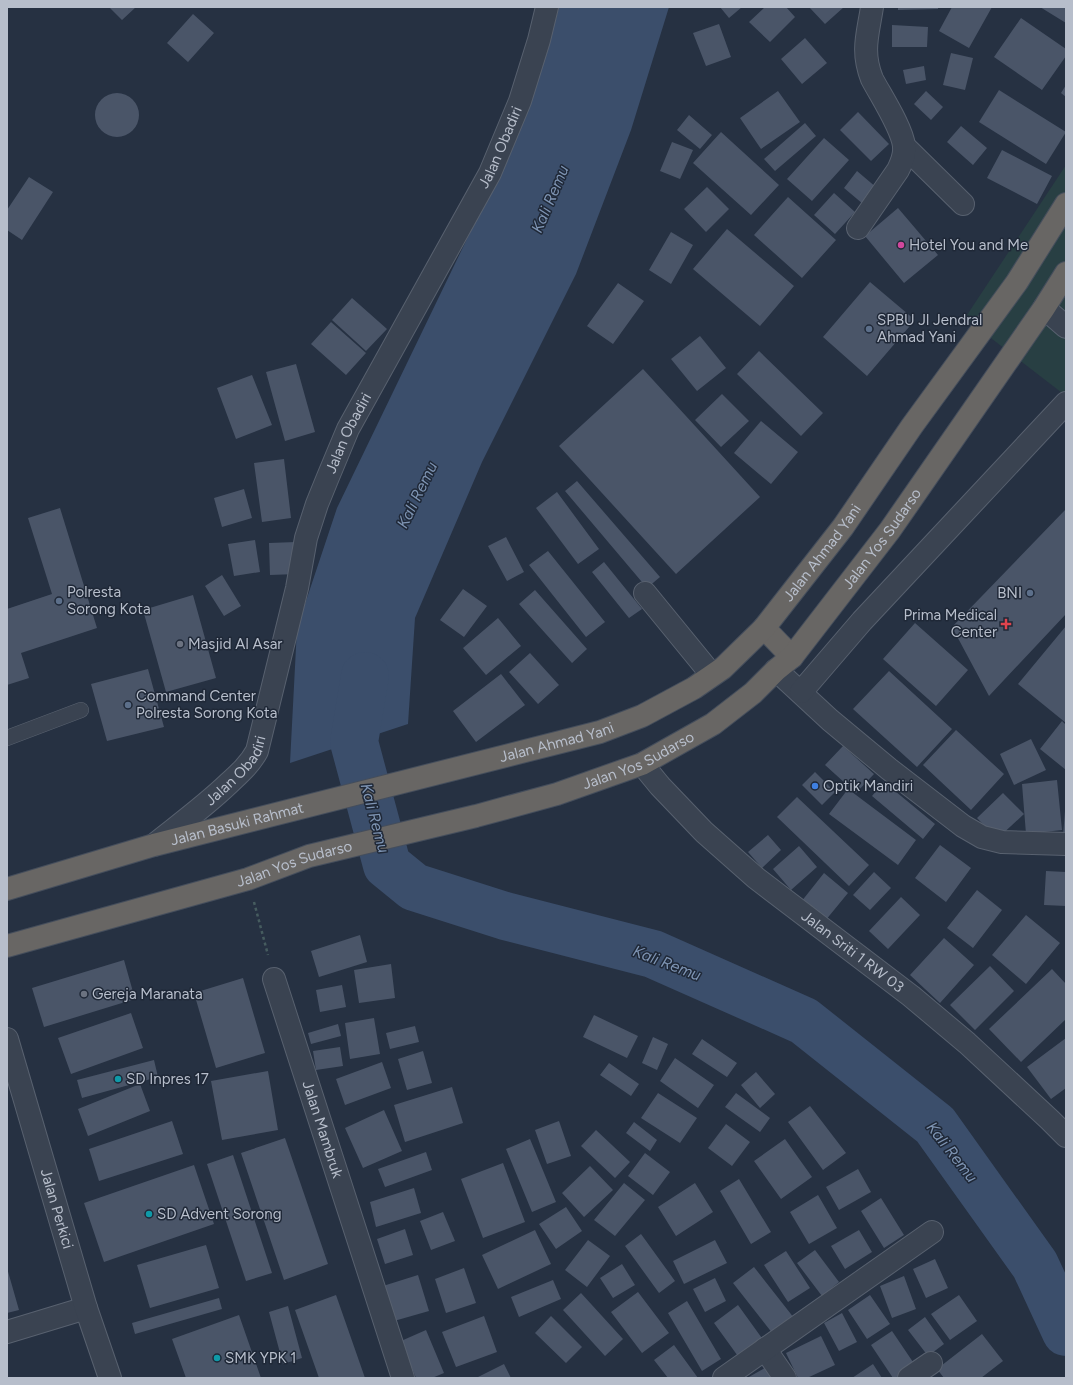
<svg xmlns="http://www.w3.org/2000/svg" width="1073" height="1385" font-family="Figtree,sans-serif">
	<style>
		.green { fill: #283f43 }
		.water { fill: #3b4e6b }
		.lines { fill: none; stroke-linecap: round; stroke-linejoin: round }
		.river { stroke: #3b4e6b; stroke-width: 48 }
		.building { fill: #4a5568 }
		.service-casing { stroke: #58616f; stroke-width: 16 }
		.minor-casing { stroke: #58616f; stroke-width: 24 }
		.tertiary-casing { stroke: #58616f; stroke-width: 24 }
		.trunk-casing { stroke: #454e5c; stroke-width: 24 }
		.path { stroke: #465c5f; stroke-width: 2.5; stroke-dasharray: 3 3; stroke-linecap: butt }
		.service { stroke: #3a4351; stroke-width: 15 }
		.minor { stroke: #3a4351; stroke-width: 22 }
		.tertiary { stroke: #3a4351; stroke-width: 22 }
		.trunk { stroke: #686664; stroke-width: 22 }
		.hotel-dot { fill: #d1479c; stroke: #1f2837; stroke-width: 1.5 }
		.service-dot { fill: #5c6f8a; stroke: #1f2837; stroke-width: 1.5 }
		.health-dot { fill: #e0444e; stroke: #1f2837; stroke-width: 1.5 }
		.worship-dot { fill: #6b7280; stroke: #1f2837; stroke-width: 1.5 }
		.shop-dot { fill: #3f7fe0; stroke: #1f2837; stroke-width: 1.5 }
		.culture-dot { fill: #0f9aa8; stroke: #1f2837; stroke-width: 1.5 }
		.labels { text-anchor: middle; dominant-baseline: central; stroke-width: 3; stroke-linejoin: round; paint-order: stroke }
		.street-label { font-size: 15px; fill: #b7becb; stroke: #1f2837 }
		.poi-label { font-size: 15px; fill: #b7becb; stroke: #1f2837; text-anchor: start }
		.water-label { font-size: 16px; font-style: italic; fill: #7e94b3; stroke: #1f2837 }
	</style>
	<rect width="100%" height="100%" fill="#263142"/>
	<path class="green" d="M1066 165V396L965 318Z"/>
	<path class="water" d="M559 7H669L631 130 576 274 482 462 415 618 408 724 290 763 297 628 337 508 494 183 556 19Z"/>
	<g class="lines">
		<path class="river" d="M365 676 354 742 387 865 414 887 505 916 653 954 804 1021 935 1125 1035 1265 1066 1332"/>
	</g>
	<path class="building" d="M110 7H136L122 20 110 8Z
		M720 7H742L729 18Z
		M765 7H786L795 17 770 42 749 22Z
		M809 7H844L825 24Z
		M898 7H938V9L898 10Z
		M952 7H992L969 48 939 31Z
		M1040 7H1066V23Z
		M193 14 214 33 188 62 167 43Z
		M1021 18 1066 49V56L1042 90 994 57Z
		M719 24 731 57 706 66 693 33Z
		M892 25 928 27 927 47H892Z
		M805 38 827 63 802 84 781 59Z
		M951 53 973 58 965 90 943 85Z
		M924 66 926 80 906 84 903 70Z
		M1066 85V97L1061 93Z
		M999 90 1066 132 1046 164 979 122Z
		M778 91 800 122 761 149 740 118Z
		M926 91 943 107 931 120 914 104Z
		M95 115a22 22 0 1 1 44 0a22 22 0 1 1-44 0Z
		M858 112 889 144 871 161 840 130Z
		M689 115 712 135 700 149 677 130Z
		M805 123 816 136 775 171 764 159Z
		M961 126 987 148 973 165 947 142Z
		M721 132 779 185 751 215 693 163Z
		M824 138 849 160 812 201 787 179Z
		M672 142 693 150 680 179 660 171Z
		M1002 150 1052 176 1037 204 987 178Z
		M857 171 877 188 863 204 844 188Z
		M29 177 53 192 22 240 7 230V210Z
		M707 187 729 209 706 232 684 209Z
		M834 193 855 212 835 234 814 215Z
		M788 197 836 240 802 278 754 235Z
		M898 208 938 255 904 283 865 236Z
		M727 229 794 286 760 326 693 269Z
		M671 232 693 245 671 284 649 270Z
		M870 282 915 320 867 376 823 337Z
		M618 283 644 301 613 344 587 326Z
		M352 298 387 329 366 351 332 320Z
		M331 322 366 353 346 375 311 344Z
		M700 336 726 368 697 391 671 359Z
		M759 351 823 413 801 436 737 374Z
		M296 364 315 432 285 441 266 372Z
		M643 369 760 497 676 574 559 446Z
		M252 375 272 425 236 439 217 388Z
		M722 394 749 421 721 447 695 420Z
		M761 421 798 452 771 484 734 453Z
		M284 459 291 518 262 522 254 463Z
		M577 481 660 577 647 588 565 491Z
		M244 489 252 518 222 527 214 498Z
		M557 492 599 549 578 564 536 508Z
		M60 508 97 628 21 653 29 678 7 685V609L52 594 28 518Z
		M1066 509V614L989 696 952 627Z
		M506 537 524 572 507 581 488 546Z
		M255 540 260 572 234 576 228 544Z
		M296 542 297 574 270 575 269 543Z
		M548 551 605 622 586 637 529 565Z
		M604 562 642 609 629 618 592 572Z
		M222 575 241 606 224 616 205 586Z
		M463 589 487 606 464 637 440 620Z
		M535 590 587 649 572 663 519 604Z
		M193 595 216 678 166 692 143 610Z
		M498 618 521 646 486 675 463 648Z
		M915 623 968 670 936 706 883 659Z
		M1066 626V723L1018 684Z
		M530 653 559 685 538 704 509 672Z
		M148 669 164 727 107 741 91 684Z
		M889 671 952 729 917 767 853 709Z
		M501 674 525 705 476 742 453 711Z
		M1062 721 1066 725V770L1040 749Z
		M956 730 1004 774 971 810 923 765Z
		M1031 739 1046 770 1014 785 1000 754Z
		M843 746 874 774 856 793 825 765Z
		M815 772 835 792 822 805 802 785Z
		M1057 780 1062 830 1026 834 1022 784Z
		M884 782 935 824 923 839 872 796Z
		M848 789 916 840 898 865 829 814Z
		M1003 793 1024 814 997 839 977 818Z
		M797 797 869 865 849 886 777 817Z
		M1065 811H1066V836H1063Z
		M768 835 781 850 762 868 748 852Z
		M940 845 971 868 946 902 915 878Z
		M799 846 817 867 791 890 773 869Z
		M1046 871 1066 872V906L1044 905Z
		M874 872 891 888 870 910 853 895Z
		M824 873 848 893 825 921 801 902Z
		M977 890 1002 910 973 948 947 928Z
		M901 897 920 915 888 949 869 931Z
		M1026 915 1060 943 1026 984 992 955Z
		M360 935 367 962 319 977 311 951Z
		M944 938 974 965 940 1003 910 975Z
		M124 960 135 999 44 1027 32 988Z
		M391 964 395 998 359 1003 354 970Z
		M990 966 1014 991 975 1030 950 1005Z
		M1052 969 1066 984V1019L1021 1062 989 1029Z
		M243 978 265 1053 216 1068 194 993Z
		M342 985 346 1007 320 1012 316 990Z
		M131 1013 143 1048 71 1074 58 1038Z
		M594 1015 638 1036 627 1058 583 1037Z
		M374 1018 380 1054 350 1059 345 1023Z
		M338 1024 341 1036 311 1044 308 1033Z
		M415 1026 419 1042 390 1049 386 1033Z
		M653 1037 668 1044 657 1070 642 1063Z
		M1066 1038V1088L1051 1099 1027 1067Z
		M702 1039 737 1063 727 1077 692 1054Z
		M340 1047 343 1066 316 1070 313 1051Z
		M423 1051 432 1083 407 1090 398 1059Z
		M675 1058 714 1085 698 1108 660 1081Z
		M154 1060 158 1077 82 1098 77 1080Z
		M382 1062 391 1088 345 1105 336 1079Z
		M609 1063 639 1084 631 1096 600 1075Z
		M268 1071 278 1130 222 1140 211 1081Z
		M756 1072 775 1094 760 1108 741 1085Z
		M140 1084 150 1111 88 1136 78 1109Z
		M452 1087 463 1123 405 1142 394 1105Z
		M658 1093 697 1118 680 1143 641 1118Z
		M736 1093 770 1118 760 1132 725 1107Z
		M810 1106 846 1153 823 1170 788 1122Z
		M384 1110 402 1151 363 1168 345 1128Z
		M172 1121 183 1154 99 1181 89 1149Z
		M559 1121 571 1156 547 1164 535 1130Z
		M634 1122 657 1140 650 1151 626 1133Z
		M726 1124 750 1142 732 1166 708 1148Z
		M596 1130 630 1162 615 1178 581 1146Z
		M285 1138 328 1264 284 1280 241 1153Z
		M530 1139 556 1202 532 1212 506 1149Z
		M785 1139 812 1177 781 1199 754 1161Z
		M426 1152 432 1170 385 1187 378 1169Z
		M645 1153 670 1172 653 1195 628 1176Z
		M233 1155 272 1273 246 1281 207 1164Z
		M503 1163 525 1222 483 1238 461 1179Z
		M194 1165 214 1224 104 1262 84 1203Z
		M590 1166 613 1190 584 1217 562 1193Z
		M858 1169 871 1192 839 1210 826 1187Z
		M739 1179 771 1232 751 1244 720 1191Z
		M624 1183 645 1200 615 1236 594 1220Z
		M695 1183 713 1212 676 1236 658 1207Z
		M414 1188 421 1213 376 1227 370 1202Z
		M818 1195 837 1228 809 1244 790 1212Z
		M881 1198 904 1235 884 1248 861 1211Z
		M566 1207 582 1231 556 1249 539 1224Z
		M443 1212 455 1241 431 1250 420 1221Z
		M405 1229 413 1255 385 1264 377 1239Z
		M535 1230 551 1264 498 1289 482 1255Z
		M859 1230 872 1252 845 1269 831 1246Z
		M641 1234 675 1281 659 1293 625 1246Z
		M588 1240 610 1256 587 1287 565 1270Z
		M715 1240 727 1263 684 1284 673 1261Z
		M206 1245 219 1288 150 1308 137 1265Z
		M815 1250 839 1282 822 1296 797 1263Z
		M786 1251 810 1288 788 1302 764 1265Z
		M935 1259 948 1288 926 1298 913 1269Z
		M622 1264 635 1285 613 1298 600 1278Z
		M754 1267 794 1318 773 1334 733 1283Z
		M7 1268 19 1310 7 1313Z
		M464 1268 476 1303 446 1313 435 1279Z
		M418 1275 429 1311 394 1321 383 1286Z
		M904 1276 916 1309 892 1318 880 1286Z
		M715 1278 726 1301 705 1312 693 1289Z
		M553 1280 561 1299 519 1317 511 1297Z
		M638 1292 669 1333 642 1353 611 1312Z
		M581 1293 623 1339 605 1356 563 1310Z
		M336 1295 365 1378H319L295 1310Z
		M870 1295 890 1324 867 1339 848 1310Z
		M959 1295 977 1321 950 1340 931 1314Z
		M219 1298 222 1309 135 1334 132 1323Z
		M687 1301 721 1359 702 1371 668 1313Z
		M738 1305 764 1341 740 1359 714 1323Z
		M288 1306 302 1358 283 1364 269 1312Z
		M842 1313 857 1342 839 1351 824 1323Z
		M239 1315 261 1378H186L172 1339Z
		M484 1316 497 1352 456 1367 442 1332Z
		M551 1316 582 1347 566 1363 535 1333Z
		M925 1317 944 1344 928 1356 908 1330Z
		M426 1330 444 1373 432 1378H416L401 1341Z
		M892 1331 915 1365 895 1378H893L871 1345Z
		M982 1334 1003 1361 981 1378H944L937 1369Z
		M821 1336 835 1365 807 1378H798L786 1353Z
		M674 1345 698 1378H668L654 1360Z
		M504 1364 511 1378H476Z
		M772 1364 779 1378H747Z
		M873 1364 882 1378H852Z"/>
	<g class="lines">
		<defs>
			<path id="service" d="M7 738 81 710"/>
			<g id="minor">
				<path d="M904 146 963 204"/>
				<path d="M858 228 898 170C902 162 905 155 904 146 902 128 881 96 872 79 861 51 868 34 872 7"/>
				<path d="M1044 308 1066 327"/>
				<path d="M645 593 712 675"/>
				<path d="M776 670 830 720 889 769 963 826 982 837 1002 842 1066 844"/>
				<path d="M801 692 862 621 1066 403"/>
				<path id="s1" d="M642 764 660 786 704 832 756 878 911 996 967 1043 1050 1120 1066 1136"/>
				<path id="s2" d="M154 845C179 825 205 806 228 784 239 774 250 764 257 751L297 588 306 538 317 504 328 477 348 429 490 173 520 101 539 40 547 7"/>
				<path id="s3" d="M274 979 403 1378"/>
				<path d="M7 1332 86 1308"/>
				<path d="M765 1349 785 1378"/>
				<path d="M724 1378 932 1232"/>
				<path d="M909 1378 931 1363"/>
			</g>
			<g id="tertiary">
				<path id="s4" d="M7 1039 86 1308 110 1378"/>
			</g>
			<g id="trunk">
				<path d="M764 628 792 657"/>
				<path id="s5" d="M7 889 154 845 600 732 642 716 694 688 723 668 764 628 843 527 912 426 1017 282 1066 204"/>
				<path id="s6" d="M7 946 248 879 309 856 476 816 557 794 642 764 713 724 753 693 776 670 792 657 890 530 1044 308 1066 273"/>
			</g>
		</defs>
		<use href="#service" class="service-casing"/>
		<use href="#minor" class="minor-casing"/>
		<use href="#tertiary" class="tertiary-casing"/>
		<use href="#trunk" class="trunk-casing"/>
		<path class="path" d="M254 902 268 955"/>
		<use href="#service" class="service"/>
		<use href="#minor" class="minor"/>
		<use href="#tertiary" class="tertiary"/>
		<use href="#trunk" class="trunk"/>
	</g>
	<circle class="hotel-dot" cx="901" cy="245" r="4"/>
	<g class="service-dot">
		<circle cx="869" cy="329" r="4"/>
		<circle cx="1030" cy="593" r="4"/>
		<circle cx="59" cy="601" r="4"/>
		<circle cx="128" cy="705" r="4"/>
	</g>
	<path class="health-dot" d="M1004 618h4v4h4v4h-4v4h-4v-4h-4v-4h4z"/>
	<g class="worship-dot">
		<circle cx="180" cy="644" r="4"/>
		<circle cx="84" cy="994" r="4"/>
	</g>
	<circle class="shop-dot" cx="815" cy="786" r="4"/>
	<g class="culture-dot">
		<circle cx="118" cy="1079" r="4"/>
		<circle cx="149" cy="1214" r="4"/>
		<circle cx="217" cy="1358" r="4"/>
	</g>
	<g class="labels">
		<g class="street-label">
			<text stroke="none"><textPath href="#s2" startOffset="796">Jalan Obadiri</textPath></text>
			<text stroke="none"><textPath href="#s2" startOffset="472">Jalan Obadiri</textPath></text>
			<text stroke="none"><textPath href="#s6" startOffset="995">Jalan Yos Sudarso</textPath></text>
			<text stroke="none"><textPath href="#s5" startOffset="905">Jalan Ahmad Yani</textPath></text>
			<text stroke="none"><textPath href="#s5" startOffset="569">Jalan Ahmad Yani</textPath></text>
			<text stroke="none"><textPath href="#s6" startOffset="659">Jalan Yos Sudarso</textPath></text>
			<text stroke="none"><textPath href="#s2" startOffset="112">Jalan Obadiri</textPath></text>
			<text stroke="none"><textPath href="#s5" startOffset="239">Jalan Basuki Rahmat</textPath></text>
			<text stroke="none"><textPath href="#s6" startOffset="299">Jalan Yos Sudarso</textPath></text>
			<text stroke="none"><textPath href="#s1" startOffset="283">Jalan Sriti 1 RW 03</textPath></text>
			<text stroke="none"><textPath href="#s3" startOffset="158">Jalan Mambruk</textPath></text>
			<text stroke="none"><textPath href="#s4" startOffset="177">Jalan Perkici</textPath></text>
		</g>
		<g class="poi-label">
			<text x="909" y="245">Hotel You and Me</text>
			<text x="877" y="320">SPBU Jl Jendral<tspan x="877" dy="17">Ahmad Yani</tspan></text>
			<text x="67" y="592">Polresta<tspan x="67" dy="17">Sorong Kota</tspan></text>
			<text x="1022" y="593" text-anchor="end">BNI</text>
			<text x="997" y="615" text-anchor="end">Prima Medical<tspan x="997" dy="17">Center</tspan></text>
			<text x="188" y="644">Masjid Al Asar</text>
			<text x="136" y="696">Command Center<tspan x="136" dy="17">Polresta Sorong Kota</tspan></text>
			<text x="823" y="786">Optik Mandiri</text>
			<text x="92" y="994">Gereja Maranata</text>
			<text x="126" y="1079">SD Inpres 17</text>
			<text x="157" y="1214">SD Advent Sorong</text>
			<text x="225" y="1358">SMK YPK 1</text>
		</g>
		<g class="water-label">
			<text transform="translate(550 199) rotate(-67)">Kali Remu</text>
			<text transform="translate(417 495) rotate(-64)">Kali Remu</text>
			<text transform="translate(375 818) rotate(75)">Kali Remu</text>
			<text transform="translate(667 963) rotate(21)">Kali Remu</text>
			<text transform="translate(952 1152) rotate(52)">Kali Remu</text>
		</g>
	</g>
	<rect width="1073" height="1385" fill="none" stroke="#b7becb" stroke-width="16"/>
</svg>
